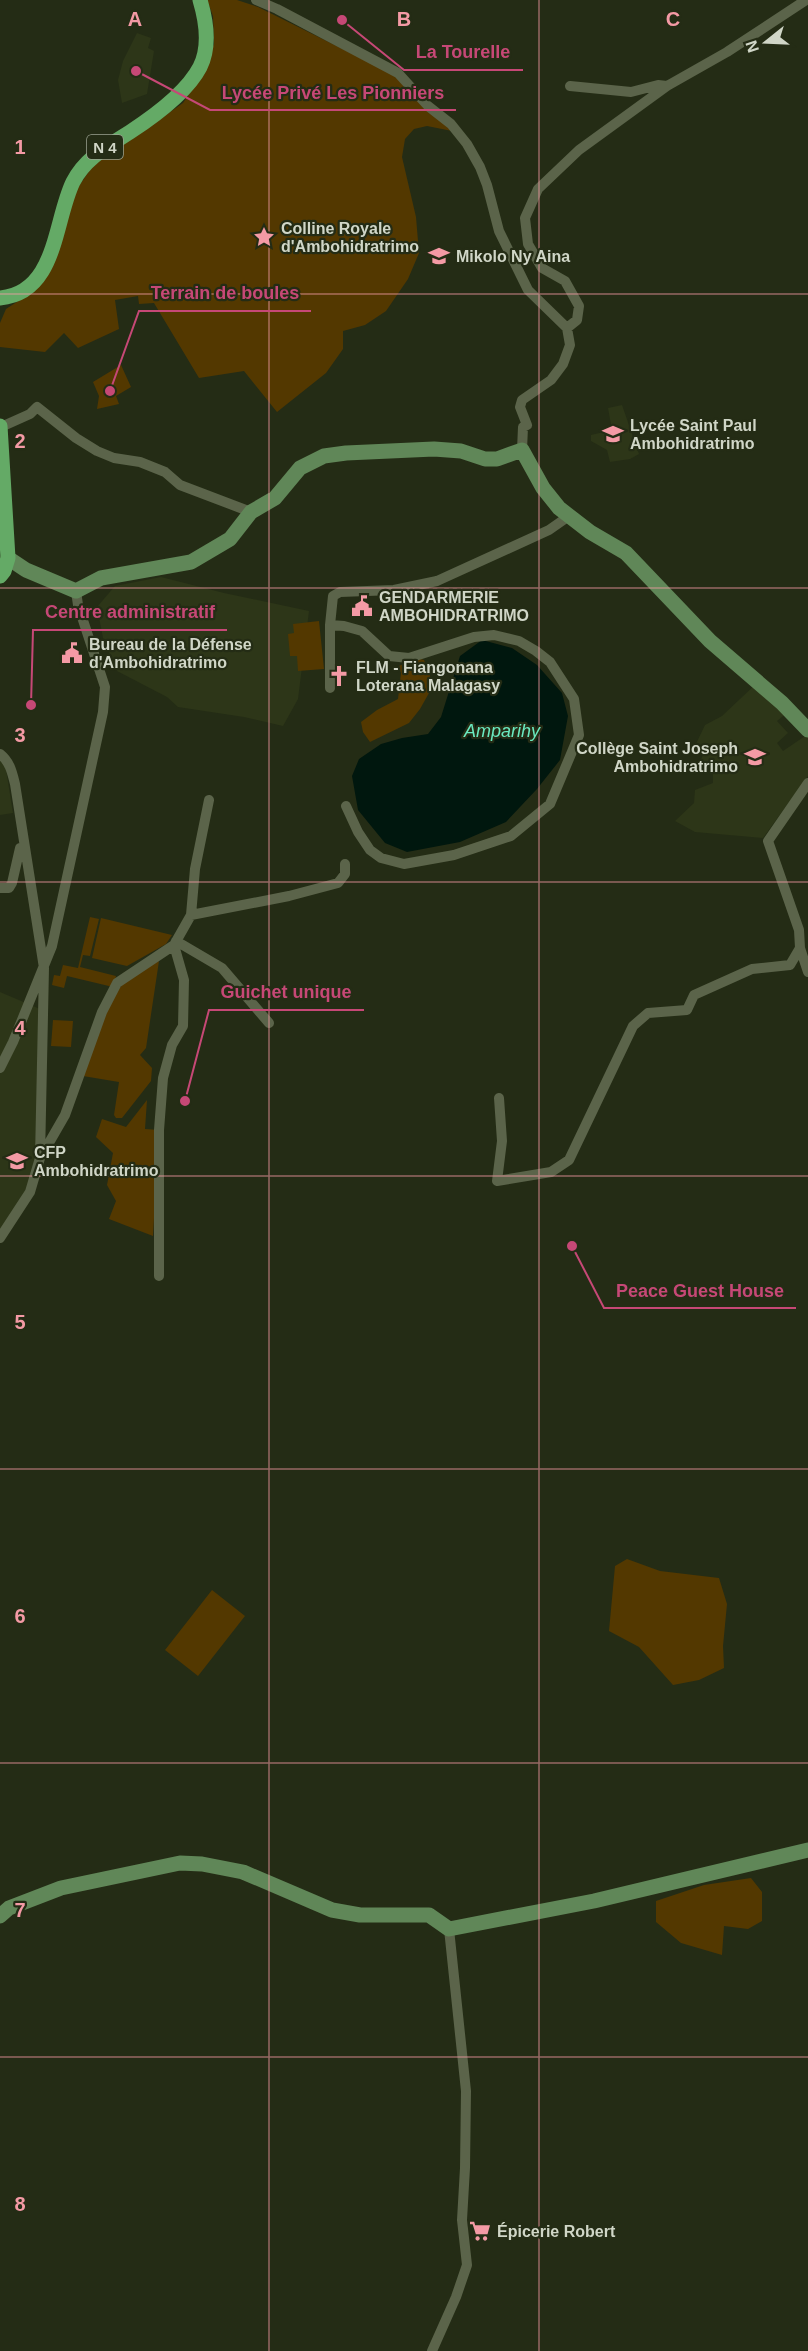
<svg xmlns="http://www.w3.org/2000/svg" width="808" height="2351" font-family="Helvetica,sans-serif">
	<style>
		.built { fill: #2d3618 }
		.green { fill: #533800 }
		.water { fill: #00170e }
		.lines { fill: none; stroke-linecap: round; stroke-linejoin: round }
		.street { stroke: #5b644a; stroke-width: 10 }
		.secondary { stroke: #608758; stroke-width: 15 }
		.primary { stroke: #64aa66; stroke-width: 15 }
		.grid { fill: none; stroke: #f49aa5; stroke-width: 1.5; stroke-opacity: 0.55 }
		.labels { text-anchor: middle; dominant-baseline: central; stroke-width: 4.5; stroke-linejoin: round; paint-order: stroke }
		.shield { fill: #242c15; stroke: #9ca392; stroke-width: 1.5 }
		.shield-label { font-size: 15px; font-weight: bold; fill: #d0d6c7 }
		.poi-label { font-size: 16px; font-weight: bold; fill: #d0d6c7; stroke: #242c15; text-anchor: start }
		.water-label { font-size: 18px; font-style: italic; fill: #6aeac0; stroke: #242c15 }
		.grid-label { font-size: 20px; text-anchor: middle; font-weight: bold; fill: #f49aa5; stroke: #242c15; stroke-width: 4.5; stroke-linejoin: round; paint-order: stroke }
		.leader { fill: none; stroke: #c64876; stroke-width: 2 }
		.callout-dot { fill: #c64876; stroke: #242c15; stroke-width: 2 }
		.callout-label { font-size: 18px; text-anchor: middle; font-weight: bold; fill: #c64876; stroke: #242c15; stroke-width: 4.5; stroke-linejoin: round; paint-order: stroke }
	</style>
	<rect width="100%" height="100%" fill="#242c15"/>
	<path class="built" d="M137 33 151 38 148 48 154 51 147 94 122 103 118 80 123 61Z
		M622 405 639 454 630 459 610 462 607 450 591 441V435L612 430 608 408Z
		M161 577 224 593 309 611 298 699 283 726 244 717 178 707 167 697 117 671 103 638 97 607 115 586Z
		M757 683 788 712 777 721 788 733 777 743 783 751 808 734V776L763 838 695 832 675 821 694 803 695 790 713 783V773L699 763 705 751 694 748 705 725 722 716Z
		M0 749 4 757 13 813 0 815Z
		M0 992 40 1009 37 1149 27 1192 0 1234Z"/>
	<path class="green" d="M207 0H237L258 7 393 74 452 131 427 126 414 129 405 139 402 157 416 217 419 253 408 279 386 311 365 325 343 331V349L326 373 277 412 244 371 199 378 154 303 139 304 138 296 115 300 119 329 78 348 64 333 45 352 0 347V323L6 309 29 294 74 193 92 167 112 148 146 129 183 103 198 81 214 44 213 16Z
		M121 365 131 387 116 396 119 404 97 409 99 396 93 382Z
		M319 621 324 669 298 671 297 656H290L288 634 294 633 293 624Z
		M416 658 424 660 430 675 429 693 420 709 409 723 370 742 363 732 361 722 377 710 398 699 401 673 399 666Z
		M90 917 99 919 90 956 83 955 80 967 116 976 113 987 67 976 64 988 52 985 54 975 60 976 63 965 78 968Z
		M101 918 172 935 166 944 127 966 92 958Z
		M159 961 146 1048 140 1055 152 1068 151 1081 122 1118H116L114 1115 119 1082 83 1076C94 1043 106 992 137 971 144 967 152 964 159 961Z
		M53 1020 73 1021 71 1047 51 1046Z
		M147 1100 145 1129 159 1130 153 1236 109 1219 116 1201 107 1185 113 1153 96 1137 102 1119 126 1127Z
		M627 1559 660 1571 719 1578 727 1604 723 1646 724 1668 699 1680 673 1685 639 1647 609 1631 615 1566Z
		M212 1590 245 1616 198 1676 165 1650Z
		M751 1878 762 1892V1921L748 1929 724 1926 722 1955 681 1943 656 1922V1901L704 1885Z"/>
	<path class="water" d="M482 640 512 648 537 665 562 693 568 716 560 760 537 789 506 822 460 842 407 852 385 843 358 810 352 776 359 759 381 744 402 738 428 734 441 717 460 656Z"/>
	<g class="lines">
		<path class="street" d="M256 0 277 9 398 73 428 106 451 124 467 144 480 167 487 185 499 231 528 290 567 328 570 345 563 364 551 380 522 400 520 407 527 425 523 427 522 450
			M570 86 631 92 658 85 667 86
			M567 328 577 320 579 306 565 281 542 268 528 244 525 218 538 189 579 150 667 86 727 52 806 0
			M1 427 30 414 37 407 76 438 97 451 114 458 140 462 165 472 180 485 251 512
			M330 625V688
			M0 754C10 762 12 772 15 784L44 968 40 1158 30 1192 0 1238
			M808 783 768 841 799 930 800 948 808 972
			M346 806 358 832 370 850 381 858 404 864 454 855 511 836 550 804 579 735 574 699 550 662 536 651 519 641 494 635 474 637 409 658 389 656 362 631 344 626 330 625 333 596 340 592 394 590 437 581 549 530 569 516
			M0 888H9L12 883 20 848
			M191 915 289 896 338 883 345 874V864
			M176 941 222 968 269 1023
			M0 1068 13 1042 52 946 103 712 105 687 78 605 76 591
			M499 1098 502 1141 497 1181 551 1172 569 1160 633 1026 648 1013 687 1010 694 995 752 969 790 965 800 948
			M42 1155 65 1115 102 1012 117 983 174 945 191 915 195 869 209 800
			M159 1276V1130L163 1078 172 1045 183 1026 184 980 174 945
			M432 2351 456 2297 467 2265 462 2220 465 2168 466 2091 449 1929"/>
		<path class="secondary" d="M8 558 26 570 76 591 101 578 191 562 230 539 251 512 275 498 300 468 324 456 346 453 434 449 461 451 485 459H497L522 450 543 488 559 508 590 532 626 553 710 641 782 703 808 730
			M0 1916 9 1908 61 1888 180 1863 202 1864 243 1872 332 1910 360 1915H429L449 1929 594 1901 808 1850"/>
		<path class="primary" d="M0 298C57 293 54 221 73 182 85 158 108 146 130 132 153 117 187 92 200 67 210 47 206 20 200 0
			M0 426 8 558 4 571 0 576"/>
	</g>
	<path class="grid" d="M269 0V2351M539 0V2351M0 294H808M0 588H808M0 882H808M0 1176H808M0 1469H808M0 1763H808M0 2057H808"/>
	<defs>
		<symbol id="sight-bare" viewBox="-9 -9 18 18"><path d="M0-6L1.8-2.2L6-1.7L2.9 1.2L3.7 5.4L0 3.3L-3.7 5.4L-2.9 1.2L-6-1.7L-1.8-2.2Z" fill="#f49aa5" stroke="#242c15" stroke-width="2.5" paint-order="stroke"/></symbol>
		<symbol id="school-bare" viewBox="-9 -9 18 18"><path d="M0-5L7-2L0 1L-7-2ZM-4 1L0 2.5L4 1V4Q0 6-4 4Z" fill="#f49aa5" stroke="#242c15" stroke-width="2.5" paint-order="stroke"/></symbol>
		<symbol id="civic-bare" viewBox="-9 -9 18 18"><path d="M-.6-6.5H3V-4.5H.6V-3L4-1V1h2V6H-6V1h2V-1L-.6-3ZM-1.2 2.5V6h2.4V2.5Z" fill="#f49aa5" stroke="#242c15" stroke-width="2.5" paint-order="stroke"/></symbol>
		<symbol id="church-bare" viewBox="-9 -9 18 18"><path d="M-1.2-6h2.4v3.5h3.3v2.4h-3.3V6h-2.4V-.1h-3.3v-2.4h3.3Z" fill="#f49aa5" stroke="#242c15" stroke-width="2.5" paint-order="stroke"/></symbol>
		<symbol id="supermarket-bare" viewBox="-9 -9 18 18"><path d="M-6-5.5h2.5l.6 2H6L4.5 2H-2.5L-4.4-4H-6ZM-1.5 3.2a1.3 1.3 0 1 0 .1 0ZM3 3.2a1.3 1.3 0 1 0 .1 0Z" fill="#f49aa5" stroke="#242c15" stroke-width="2.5" paint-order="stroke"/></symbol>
	</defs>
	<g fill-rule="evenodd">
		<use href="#sight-bare" x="249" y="222" width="30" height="30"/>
		<use href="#school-bare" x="424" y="241" width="30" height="30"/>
		<use href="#school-bare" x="598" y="419" width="30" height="30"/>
		<use href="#civic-bare" x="347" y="591" width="30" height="30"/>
		<use href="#civic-bare" x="57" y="638" width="30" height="30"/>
		<use href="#church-bare" x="324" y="661" width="30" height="30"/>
		<use href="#school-bare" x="740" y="742" width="30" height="30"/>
		<use href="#school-bare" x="2" y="1146" width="30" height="30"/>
		<use href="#supermarket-bare" x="465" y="2216" width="30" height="30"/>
	</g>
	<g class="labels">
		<rect class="shield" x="87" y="135" width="36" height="24" rx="4.5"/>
		<g class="shield-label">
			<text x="105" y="147">N 4</text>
		</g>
		<g class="poi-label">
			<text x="281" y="228">Colline Royale<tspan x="281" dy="18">d'Ambohidratrimo</tspan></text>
			<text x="456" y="256">Mikolo Ny Aina</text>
			<text x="630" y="425">Lycée Saint Paul<tspan x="630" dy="18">Ambohidratrimo</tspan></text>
			<text x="379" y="597">GENDARMERIE<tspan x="379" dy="18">AMBOHIDRATRIMO</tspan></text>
			<text x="89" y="644">Bureau de la Défense<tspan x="89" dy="18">d'Ambohidratrimo</tspan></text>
			<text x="356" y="667">FLM - Fiangonana<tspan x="356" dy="18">Loterana Malagasy</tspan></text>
			<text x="738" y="748" text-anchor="end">Collège Saint Joseph<tspan x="738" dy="18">Ambohidratrimo</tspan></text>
			<text x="34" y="1152">CFP<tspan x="34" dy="18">Ambohidratrimo</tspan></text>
			<text x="497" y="2231">Épicerie Robert</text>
		</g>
		<g class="water-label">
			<text x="502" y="731">Amparihy</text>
		</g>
	</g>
	<g class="grid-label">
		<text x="135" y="26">A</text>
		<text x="404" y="26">B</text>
		<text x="673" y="26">C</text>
		<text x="20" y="154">1</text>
		<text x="20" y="448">2</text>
		<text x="20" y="742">3</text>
		<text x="20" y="1035">4</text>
		<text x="20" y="1329">5</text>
		<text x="20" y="1623">6</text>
		<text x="20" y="1917">7</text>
		<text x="20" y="2211">8</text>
	</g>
	<path class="leader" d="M342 20L404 70H523M136 71L210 110H456M110 391L139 311H311M31 705L33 630H227M185 1101L209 1010H364M572 1246L604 1308H796"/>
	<g class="callout-dot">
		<circle cx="342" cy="20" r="6"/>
		<circle cx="136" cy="71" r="6"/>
		<circle cx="110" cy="391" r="6"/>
		<circle cx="31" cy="705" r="6"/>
		<circle cx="185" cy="1101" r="6"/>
		<circle cx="572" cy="1246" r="6"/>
	</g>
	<g class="callout-label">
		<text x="463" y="58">La Tourelle</text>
		<text x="333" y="99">Lycée Privé Les Pionniers</text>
		<text x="225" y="299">Terrain de boules</text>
		<text x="130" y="618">Centre administratif</text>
		<text x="286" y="998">Guichet unique</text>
		<text x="700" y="1297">Peace Guest House</text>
	</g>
	<g transform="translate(766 42) rotate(252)" stroke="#242c15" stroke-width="4.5" paint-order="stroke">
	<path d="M0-4.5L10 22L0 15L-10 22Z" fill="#d0d6c7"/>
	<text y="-9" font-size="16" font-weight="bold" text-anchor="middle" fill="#d0d6c7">N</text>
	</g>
</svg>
